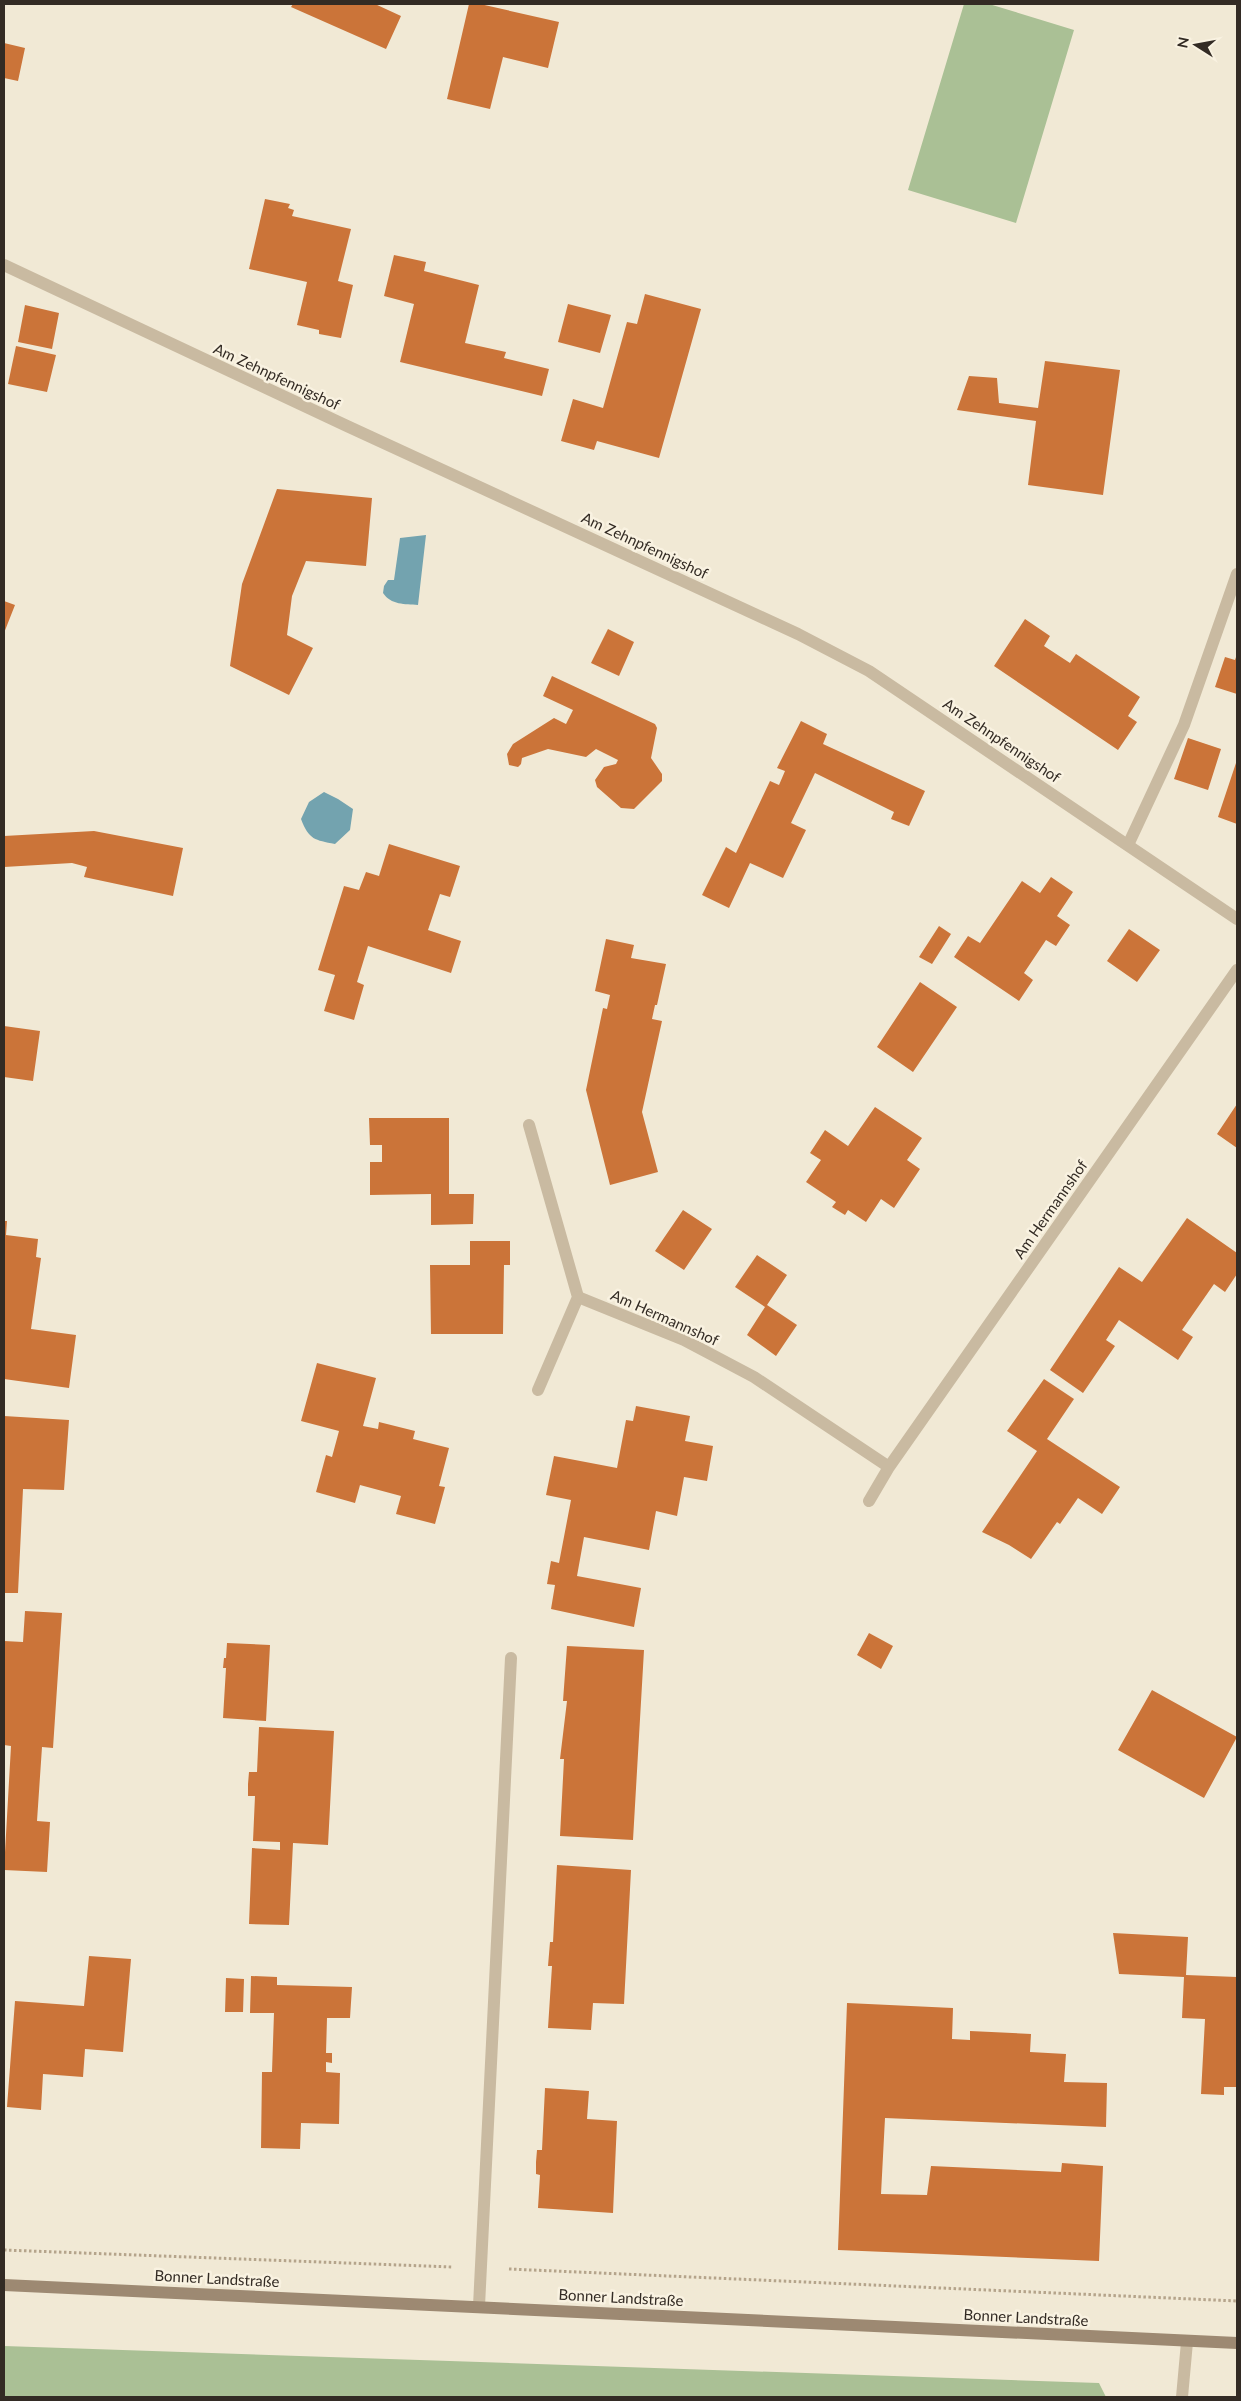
<svg xmlns="http://www.w3.org/2000/svg" width="1241" height="2401" font-family="Lato,sans-serif">
	<style>
		.green { fill: #aac095 }
		.water { fill: #73a3af }
		.building { fill: #cb7439 }
		.lines { fill: none; stroke-linecap: round; stroke-linejoin: round }
		.path { stroke: #b5a48b; stroke-width: 3; stroke-dasharray: 2.5 2.5; stroke-linecap: butt }
		.lane { stroke: #c9baa1; stroke-width: 12 }
		.street { stroke: #c9baa1; stroke-width: 12 }
		.secondary { stroke: #9d8972; stroke-width: 12 }
		.labels { text-anchor: middle; dominant-baseline: central; stroke-width: 5; stroke-linejoin: round; paint-order: stroke }
		.street-label { font-size: 15px; fill: #332b24; stroke: #f9f2e1 }
	</style>
	<rect width="100%" height="100%" fill="#f1e9d5"/>
	<path class="green" d="M964 4H989L1074 30 1016 223 908 190Z
		M4 2346 1099 2383 1106 2397H4Z"/>
	<path class="water" d="M426 535 418 605C405 604 391 605 383 593L384 586 388 580H394L400 538Z
		M324 792 338 799 353 809 350 830 335 844C315 840 309 840 301 819L309 802Z"/>
	<path class="building" d="M293 4H375L401 16 386 49 291 7Z
		M469 4H480L559 22 548 68 503 57 490 109 447 99Z
		M4 43 25 48 18 81 4 78Z
		M265 199 290 204 288 208 294 210 292 216 351 229 338 281 353 285 341 338 319 334V330L297 325 307 282 249 269Z
		M394 255 426 262 424 271 479 285 465 343 506 352 504 358 549 369 542 396 400 362 414 304 384 296Z
		M645 294 701 309 659 458 597 441 594 450 561 441 573 399 603 408 627 322 637 324Z
		M568 304 611 315 600 353 558 342Z
		M25 305 59 313 52 349 18 342Z
		M16 346 56 355 47 392 8 384Z
		M1045 361 1120 370 1103 495 1028 485 1036 421 957 410 969 376 997 378 999 403 1038 408Z
		M277 489 372 498 366 566 306 561 292 596 287 635 313 648 289 695 230 666 242 584Z
		M4 601 15 605 4 633Z
		M1025 619 1050 636 1044 646 1070 663 1076 654 1140 697 1128 716 1137 722 1118 750 994 666Z
		M608 629 634 642 619 676 591 663Z
		M1237 654V694L1215 687 1225 657 1235 660Z
		M552 676 655 724 657 728 651 758 662 774V781L634 809 621 808 597 787 595 780 604 767 616 764 618 760 596 749 586 757 548 749 522 758 521 764 518 767 509 765 507 754 513 744 554 718 566 724 573 710 543 696Z
		M801 721 827 734 823 744 925 791 909 826 891 819 894 812 815 773 791 823 806 830 783 878 750 863 729 908 702 895 726 847 736 853 770 781 779 785 785 771 777 768Z
		M1188 738 1221 749 1208 790 1174 779Z
		M1237 760V824L1218 817Z
		M94 831 183 848 173 896 84 877 87 867 72 863 4 867V836Z
		M389 844 460 866 450 897 440 894 428 930 461 941 451 973 368 946 357 982 364 985 354 1020 324 1011 335 975 318 970 344 886 359 890 366 872 379 876Z
		M1051 877 1073 892 1057 916 1070 925 1056 946 1046 940 1024 973 1033 980 1019 1001 954 957 968 936 980 943 1022 881 1040 893Z
		M939 926 951 934 932 964 919 957Z
		M1129 929 1160 950 1137 982 1107 961Z
		M606 939 634 945 631 958 666 964 657 1005H655L652 1019 662 1021 642 1112 658 1172 610 1185 586 1090 603 1008 607 1009 610 995 595 991Z
		M920 982 957 1007 913 1072 877 1047Z
		M4 1026 40 1031 33 1081 4 1077Z
		M1237 1104V1148L1217 1134Z
		M875 1107 922 1138 907 1160 920 1169 894 1208 881 1199 866 1222 848 1210 845 1215 832 1207 836 1202 806 1182 821 1160 810 1153 825 1130 848 1146Z
		M369 1118H449V1194H474L473 1224 431 1225V1194L370 1195V1162H382V1145H370Z
		M683 1210 712 1229 684 1270 655 1251Z
		M1187 1218 1237 1253V1274L1225 1292 1214 1284 1182 1330 1193 1337 1178 1360 1119 1320 1106 1340 1115 1346 1083 1393 1050 1370 1119 1267 1142 1282Z
		M4 1221H7L6 1235 38 1239 36 1257 41 1258 31 1329 76 1335 69 1388 4 1379Z
		M470 1241H510V1265H504L503 1334H431L430 1265H470Z
		M757 1255 787 1275 767 1305 797 1325 776 1356 747 1335 765 1307 735 1287Z
		M317 1363 376 1378 363 1426 378 1429 379 1422 415 1431 413 1439 449 1448 439 1486 445 1487 435 1524 396 1514 401 1496 360 1485 355 1503 316 1492 326 1455 332 1457 339 1431 301 1421Z
		M1044 1379 1074 1399 1047 1439 1120 1487 1102 1514 1078 1498 1060 1524 1057 1522 1031 1559 1009 1545 982 1532 1037 1451 1007 1431Z
		M636 1406 690 1416 685 1441 713 1446 707 1481 684 1477 677 1516 656 1511 649 1550 584 1537 577 1576 641 1588 634 1627 551 1609 555 1585 547 1584 551 1561 559 1563 571 1500 546 1495 554 1456 617 1468 626 1420 633 1421Z
		M4 1416 69 1420 64 1490 23 1489 18 1593H4Z
		M25 1611 62 1613 53 1748 42 1747 37 1821 50 1822 47 1872 4 1870 11 1746 4 1745V1641L23 1642Z
		M869 1633 893 1646 881 1669 857 1655Z
		M227 1643 270 1645 266 1721 223 1718 226 1668H223L224 1658H226Z
		M567 1646 644 1650 633 1840 560 1836 564 1759H560L567 1701H563Z
		M1152 1690 1237 1737 1204 1798 1118 1750Z
		M259 1727 334 1731 328 1845 293 1843 289 1925 249 1924 252 1848 280 1850V1842L253 1841 255 1796H248V1784L249 1772H257Z
		M557 1865 631 1870 624 2004 593 2003 591 2030 548 2028 552 1966H548L550 1942H553Z
		M1113 1933 1188 1937 1186 1975 1237 1977V2087H1224V2095L1201 2094 1205 2019 1182 2018 1184 1977 1119 1974Z
		M89 1956 131 1959 123 2052 85 2049 83 2077 43 2074 41 2110 7 2107 15 2001 84 2006Z
		M251 1976 277 1977V1985L352 1987 350 2018H327L326 2053H332V2063L326 2062V2072L340 2073 339 2124 301 2123 300 2149 261 2148 262 2072H272L274 2013H250Z
		M226 1978 244 1979 243 2012H225Z
		M847 2003 953 2008 952 2039 970 2040V2031L1031 2034 1030 2052 1066 2054 1064 2082 1107 2083 1106 2127 885 2118 881 2194 927 2195 931 2166 1061 2172 1062 2163 1103 2166 1099 2261 838 2250Z
		M545 2088 589 2091 587 2119 617 2121 613 2213 538 2208 540 2175 536 2174V2162L537 2150H542Z"/>
	<g class="lines">
		<path class="path" d="M4 2250 452 2267
			M509 2269 1237 2301"/>
		<path class="lane" d="M1128 845 1184 725 1237 574
			M529 1125 578 1297 538 1390
			M479 2306 511 1658"/>
		<path class="street" d="M4 265 347 426 798 634 869 671 1237 919
			M578 1297 684 1340 754 1377 889 1467
			M869 1501 889 1467 1237 970
			M1182 2397 1187 2342"/>
		<path class="secondary" d="M4 2285 1237 2343"/>
	</g>
	<g class="labels">
		<g class="street-label">
			<text transform="translate(277 376) rotate(25)">Am Zehnpfennigshof</text>
			<text transform="translate(645 545) rotate(25)">Am Zehnpfennigshof</text>
			<text transform="translate(1002 740) rotate(34)">Am Zehnpfennigshof</text>
			<text transform="translate(1050 1209) rotate(-55)">Am Hermannshof</text>
			<text transform="translate(665 1317) rotate(24)">Am Hermannshof</text>
			<text transform="translate(217 2278) rotate(3)">Bonner Landstraße</text>
			<text transform="translate(621 2297) rotate(3)">Bonner Landstraße</text>
			<text transform="translate(1026 2317) rotate(3)">Bonner Landstraße</text>
		</g>
	</g>
	<rect width="1241" height="2401" fill="none" stroke="#332b24" stroke-width="10"/>
	<g transform="translate(1196 45) rotate(281)" stroke="#f9f2e1" stroke-width="4" paint-order="stroke">
	<path d="M0-4L9 19L0 12L-9 19Z" fill="#332b24"/>
	<text y="-8" font-size="14" font-weight="bold" text-anchor="middle" fill="#332b24">N</text>
	</g>
</svg>
